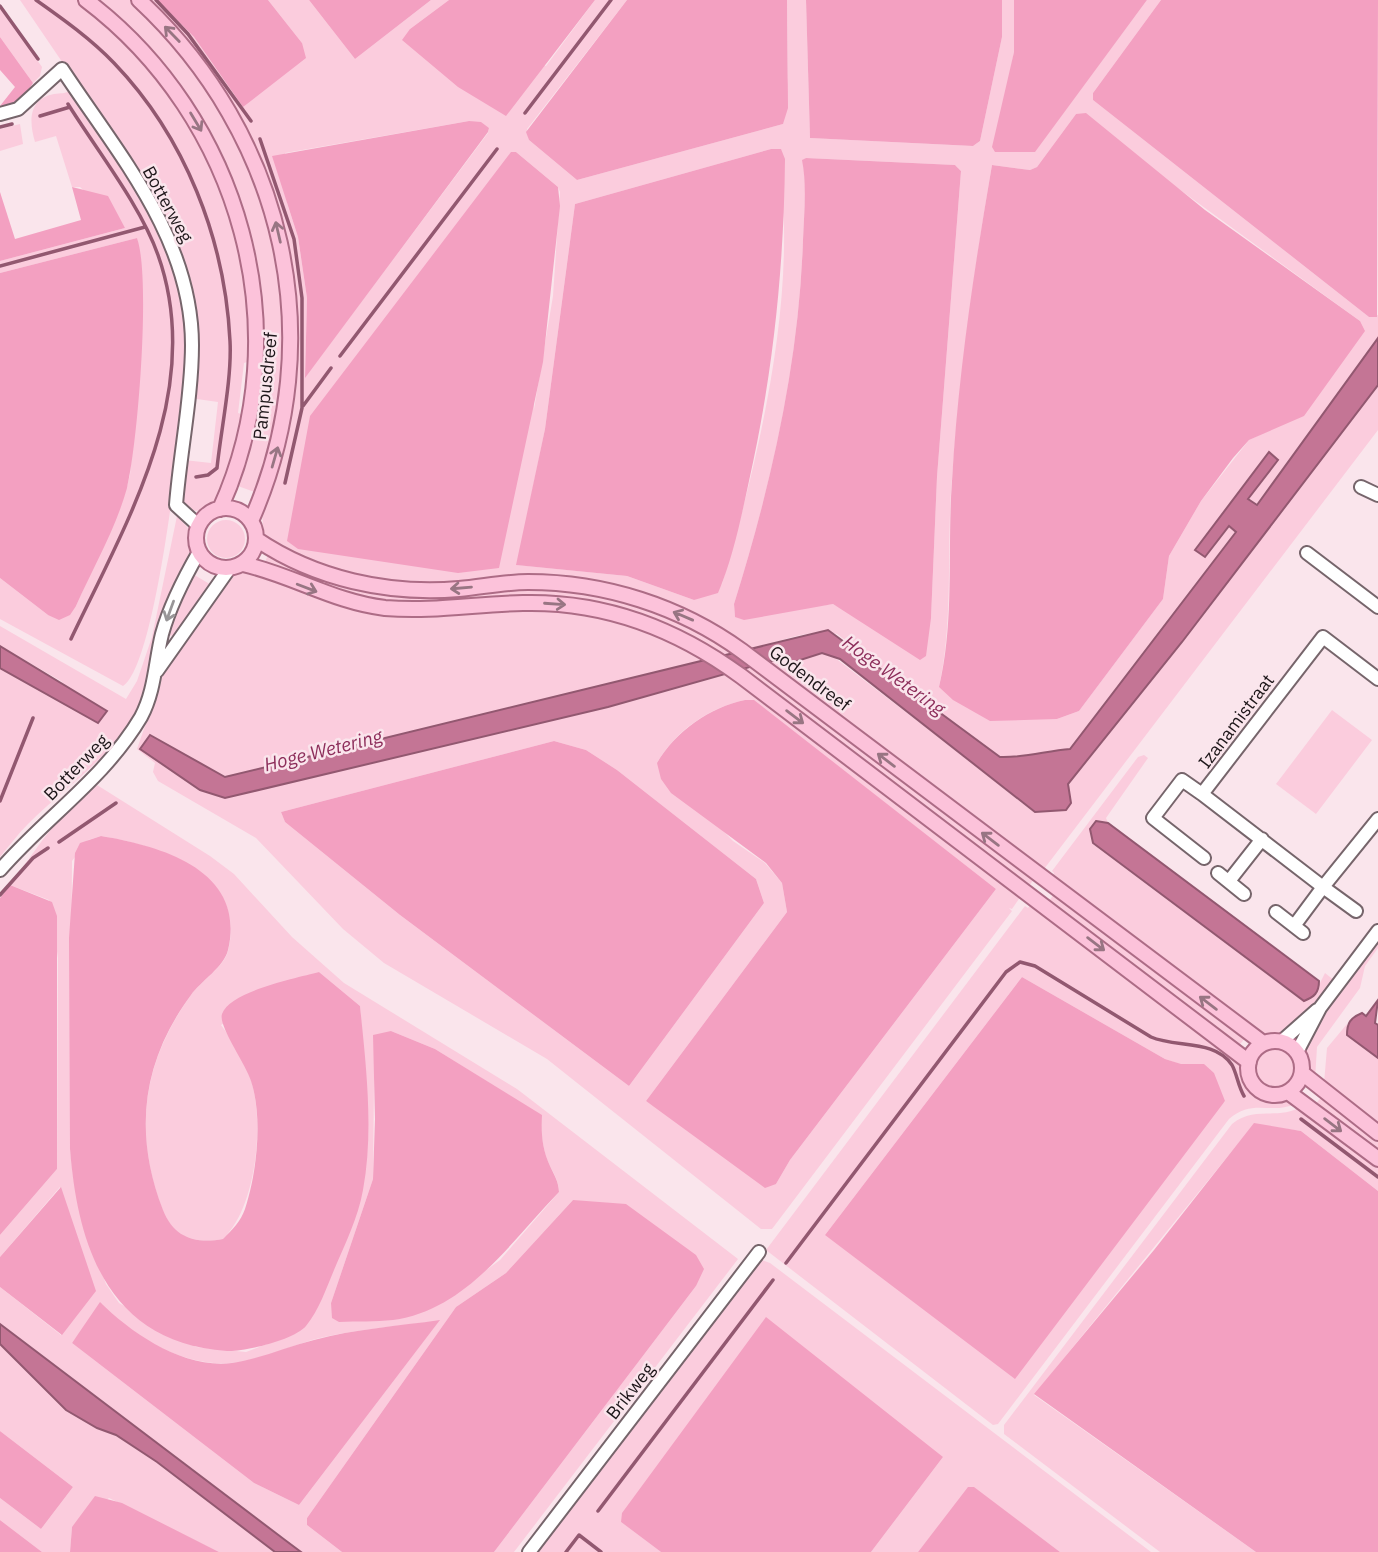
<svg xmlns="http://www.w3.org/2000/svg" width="1378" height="1552" font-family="'IBM Plex Sans',sans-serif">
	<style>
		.green { fill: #fbccdd; fill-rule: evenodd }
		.forest { fill: #f3a0c1 }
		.water { fill: #c47595; stroke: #925870; stroke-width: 2 }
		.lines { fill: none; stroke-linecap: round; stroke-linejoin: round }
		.stream { stroke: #925870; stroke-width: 3.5 }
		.minor-casing { stroke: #76656b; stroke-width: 16 }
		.major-casing { stroke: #ad6c86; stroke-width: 18 }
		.minor { stroke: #fff; stroke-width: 12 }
		.major { stroke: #fcc2da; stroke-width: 14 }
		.oneway { stroke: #987583 }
		.oneway2 { stroke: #999698 }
		.labels { text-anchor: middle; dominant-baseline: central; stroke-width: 5; stroke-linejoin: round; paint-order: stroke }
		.street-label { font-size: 18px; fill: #1d1619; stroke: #fae5ec }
		.water-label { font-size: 19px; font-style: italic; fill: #8d2e5b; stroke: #fae5ec }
	</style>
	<rect width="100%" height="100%" fill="#fae5ec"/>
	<path class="green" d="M20 0H81L135 48 200 137 237 226 252 329 247 362 244 363 238 413 241 414 242 433 215 504C202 511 194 514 182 506L184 460 211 463 218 402 190 398 183 268 88 100Z
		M93 0H132C165 31 198 67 221 105 265 177 293 285 286 370 282 411 268 454 260 494L235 485 261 345 223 163Z
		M143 0H157L194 37 243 107 302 43 268 0H309L355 59 431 0H449L410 29 546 66 595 0H627L527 129 529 140 577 180 783 124 788 77 787 0H806L810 138 973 146 980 141 1002 37V0H1014V52L995 152 1035 151 1147 0H1161L1093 93V100L1369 317 1378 315V338L1257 506 1248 500 1277 461 1269 452 1196 549 1205 556 1230 526 1237 532 1070 749C1046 751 1024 758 1000 757L837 634C809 628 775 643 748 651L606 587 414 586 319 568 264 539 262 513 294 365 265 175ZM1076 114 1360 321 1278 426 1249 440 1201 501 1169 556 1163 599 1079 711 1057 719 939 687C954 619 946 548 952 479 960 374 974 269 992 165L1030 170 1037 167ZM469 121 489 128 488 133 305 377 307 298 298 237 287 203 285 153ZM771 149C776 175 784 202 784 228 786 343 754 474 722 584L694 600 627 576 517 565 545 429 575 204ZM516 152 558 187 560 192 553 296 534 409ZM806 158 955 165 961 171 937 477 931 618 855 616 833 604 735 617 734 604C771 487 799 364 803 240 804 214 807 186 803 160Z
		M0 7 42 67 40 76 33 83 0 37Z
		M71 90C106 143 151 199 171 260 181 288 185 319 186 349 186 397 158 665 123 686L0 619V578L48 615 76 606 123 500 130 475 141 344V261L137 238 0 273V261L125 228 80 187H72L56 136 35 142C29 122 28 99 54 94 61 93 65 94 71 90Z
		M20 124 23 144 0 151V129Z
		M1378 385V430L1041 873 763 662 789 656 792 663 822 653 830 654 920 723 1071 803 1068 784 1182 642Z
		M177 516 189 529 191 557 137 710C112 757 65 787 28 824 18 834 9 846 0 857V668L98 723 61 681 0 646V626L126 699 137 681 152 637Z
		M207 539a19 19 0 1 1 38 0a19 19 0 1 1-38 0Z
		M269 553 340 581 559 587 658 609 739 653 723 657 621 611 444 607 364 601 263 566Z
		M251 571 335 601 529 607 619 618 711 660 225 777 150 735 225 798 607 707 727 671 1023 893 1012 909 1009 908 1012 911 772 1229H761L547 1059 384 963 343 929 256 838 158 781 153 772 155 763 137 749 166 666 225 581 241 572ZM745 700 754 701 996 889 790 1160 776 1184 646 1101 787 912 782 883 765 863 733 841 657 763C675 731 710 707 745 700ZM554 741 586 750 617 770 756 879 764 903 629 1086 400 915 285 822 281 812Z
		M191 573 213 586 176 635 169 636 167 634Z
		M753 664 1035 878 1028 887 737 668Z
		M1332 710 1372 740 1316 814 1276 784Z
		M1144 755 1148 758 1106 818 1108 823 1096 821 1313 997 1325 973 1335 981 1291 1029 1283 1034 1264 1036 1049 880 1054 873 1052 871 1138 757Z
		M97 785 210 856 234 874 292 937 344 983 517 1089 738 1259 514 1552H494L696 1286 573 1200 506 1273 456 1307 307 1518V1525L342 1552H301L0 1324V1287L61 1335 80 1250 60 1187 0 1257V1235L57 1169 58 958 49 900 10 885C36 850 61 809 97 785ZM101 836C160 846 248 873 228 951 224 967 201 981 191 995 142 1063 133 1132 163 1211 174 1238 196 1244 223 1239 256 1208 264 1126 252 1083 246 1062 234 1042 221 1025L319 972 360 1006 366 1092 280 1339 246 1352 196 1347 119 1303 106 1284 88 1237 73 1177 70 1149 72 861 88 840ZM391 1031 435 1049 541 1115C541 1133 542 1149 550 1166 555 1176 558 1180 559 1192L500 1260 440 1304 331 1303 373 1179 374 1081ZM102 1304C130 1337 186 1367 230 1363 258 1361 285 1348 312 1340 348 1330 401 1326 439 1321L299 1505 254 1483 72 1343Z
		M1054 894 1246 1037 1237 1048 1049 901Z
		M1033 901 1243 1065C1249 1107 1270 1090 1295 1104 1271 1115 1253 1098 1229 1119L998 1424 993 1425 766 1250 1025 906 1028 908ZM1022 977 1165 1059C1188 1066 1216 1080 1225 1102L825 1235Z
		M1378 940V948L1365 966 1360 988 1317 1047 1315 1080C1309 1071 1303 1060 1305 1049 1309 1025 1361 962 1378 940Z
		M1347 1024V1035L1378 1058V1129L1324 1083 1327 1048Z
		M1256 1068a19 19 0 1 1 38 0a19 19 0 1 1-38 0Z
		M1323 1095 1378 1137V1154L1314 1106Z
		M1302 1106 1378 1162V1191L1301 1131 1254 1124 1034 1395 1256 1552H1160L1004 1434V1425L1232 1124C1254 1105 1279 1121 1302 1106Z
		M759 1259 770 1263 1151 1552H1060L974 1488 969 1487 918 1552H871L943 1457 621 1522 661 1552H538Z
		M0 1344 97 1428C151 1446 227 1516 275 1552H219L109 1498 72 1527 70 1552H42L0 1520V1498L41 1529 73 1487 0 1431Z"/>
	<path class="forest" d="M157 0H268L302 43 306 58 243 107 194 37Z
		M309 0H431L355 59Z
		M449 0H595L506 116 458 87 402 40 410 29Z
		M627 0H787L788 108 783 124 577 180 529 140 526 132Z
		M806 0H1002V37L980 141 973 146 810 138Z
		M1014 0H1147L1035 152H995L992 147 1014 52Z
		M1161 0H1378L1377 317H1369L1093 100V93Z
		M0 37 33 83 21 101 0 106 15 87 0 70Z
		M1086 113 1205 210 1360 321 1365 331 1304 416 1249 440 1233 458 1201 501 1169 556 1163 599 1079 711 1057 719 990 721 953 700 939 687C955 620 947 549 952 481 958 375 974 269 992 165L1030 170 1037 167 1076 114Z
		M469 121 481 122 489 128 488 132 305 378 307 298 298 237 272 156Z
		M771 149H781L785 159C784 268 773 374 749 481 741 518 733 558 718 593L694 600 627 576 516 565 545 429 575 204Z
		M511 152H516L558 187 560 206 543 362 499 568 458 573 298 549 287 541 310 416Z
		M806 158 955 165 961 171 937 477 931 618 926 656 920 660 833 604 744 620 735 617 734 604C771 486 799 363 803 240 804 214 807 185 802 160Z
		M72 187 108 196 125 228 0 261V192L15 239 81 220Z
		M137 238C151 277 138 444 127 488 116 528 93 568 76 606L70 615 59 620 48 615 0 578V273Z
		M745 700H754L996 889 790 1160 776 1184 765 1188 646 1101 787 912 782 883 766 863 671 793 661 779 657 763C675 732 710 707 745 700Z
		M554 741 586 750 617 770 756 879 764 903 629 1086 400 915 285 822 281 812Z
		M101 836C161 846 247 870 228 950 224 967 201 981 191 995 142 1061 133 1133 163 1210 174 1238 196 1244 223 1239 232 1230 241 1221 245 1209 257 1173 263 1117 251 1081 246 1064 218 1026 222 1014 230 991 297 978 319 972L360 1006C366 1065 374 1131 363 1190 358 1218 345 1244 334 1270 326 1289 319 1310 306 1326 294 1340 244 1352 227 1351 111 1343 78 1251 70 1149L69 938 75 853 80 843Z
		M10 885 52 902 57 916V1169L0 1235V898Z
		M1022 977 1165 1059 1181 1064H1204L1214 1073 1225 1101 1015 1379 825 1235Z
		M391 1031 435 1049 542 1115C541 1133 542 1149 550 1166 555 1177 558 1180 559 1192 511 1241 467 1310 393 1320 375 1322 357 1321 339 1322L332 1318 331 1303 373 1179 375 1119 373 1035Z
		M1254 1123 1301 1131 1378 1191V1552H1256L1034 1394 1154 1250Z
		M61 1187 96 1291 62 1335 0 1287V1257Z
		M573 1200 626 1204 696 1255 704 1269 696 1286 494 1552H342L307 1525V1518L456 1307 506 1273Z
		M100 1302C132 1334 184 1369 232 1363 260 1359 286 1347 314 1340 354 1329 399 1326 440 1320L299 1505 254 1483 72 1343Z
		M766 1317 943 1457 871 1552H661L621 1522 622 1513Z
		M0 1431 73 1487 41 1529 0 1498Z
		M968 1487H974L1060 1552H918Z
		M95 1496 122 1503 219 1552H70L72 1527Z
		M0 1520 42 1552H0Z"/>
	<path class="water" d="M1378 338V385L1182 642 1068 784 1071 803 1066 810 1035 812 840 659 822 653 791 663 789 656 608 707 225 798 200 790 140 749 150 735 225 777 828 630 1000 757C1024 758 1046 751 1070 749L1236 532 1229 526 1205 557 1195 550 1269 452 1278 460 1248 499 1257 505Z
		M0 646 107 711 98 723 0 668Z
		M1096 821 1108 823 1319 981C1319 993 1314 997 1304 1001L1093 843 1090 829Z
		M1378 1000 1375 1023 1378 1025V1058L1347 1035C1347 1023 1350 1018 1362 1013L1366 1016Z
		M0 1324 285 1540 301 1552H275L157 1462 116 1435 97 1428 66 1410 0 1344Z"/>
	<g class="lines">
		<path class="stream" d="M36 0C63 19 91 39 114 63 185 137 225 239 230 341 232 379 221 429 217 468L208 475 196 477
			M156 0 188 34 251 121
			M0 6 38 59
			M68 104C96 149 141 206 158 255 206 390 127 521 71 639
			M525 113 611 0
			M40 116 70 107
			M0 127 12 124
			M260 139 294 239 302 298V408L285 483
			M0 266 145 227
			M340 356 497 149
			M303 406 331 368
			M0 801 33 718
			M59 842 116 803
			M0 895 33 858 48 848
			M1301 1119 1378 1177
			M786 1263 1006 972 1020 962 1035 966 1151 1037C1176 1048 1215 1039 1232 1065 1237 1074 1238 1086 1244 1096
			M598 1511 773 1280
			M566 1552 579 1535 601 1552"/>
		<defs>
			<path id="minor" d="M0 114 18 109 62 69C118 154 192 238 192 345 192 397 180 453 176 505L199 526
				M1361 487 1378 495
				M1307 553 1378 607
				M157 671 229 569
				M1378 679 1323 637 1202 794 1323 887 1378 819
				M1202 794 1182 780 1153 818 1204 858
				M0 870C46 817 105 778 141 717 155 691 155 662 162 634 170 605 184 578 199 552
				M1218 873 1244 894
				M1229 881 1262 839
				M1276 912 1303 933
				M1294 926 1323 887 1356 911
				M1282 1041 1317 1010
				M1297 1052 1320 1008 1378 931
				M529 1552 759 1252"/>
			<path id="major" d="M86 0C241 117 301 331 220 509
				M139 0C284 135 332 338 251 521
				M196 538a30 30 0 1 1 60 0a30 30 0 1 1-60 0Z
				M256 539C315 579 388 595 459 589 482 587 505 582 528 582 604 582 680 606 742 651L1263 1043
				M243 564C292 575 334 602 385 608 432 612 476 604 523 603 603 601 677 629 741 676L1249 1062
				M1248 1068a27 27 0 1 1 54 0a27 27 0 1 1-54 0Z
				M1302 1073 1378 1133
				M1288 1092 1378 1159"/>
		</defs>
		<use href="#minor" class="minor-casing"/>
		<use href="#major" class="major-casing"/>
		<use href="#minor" class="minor"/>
		<use href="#major" class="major"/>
	</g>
	<defs><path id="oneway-shaft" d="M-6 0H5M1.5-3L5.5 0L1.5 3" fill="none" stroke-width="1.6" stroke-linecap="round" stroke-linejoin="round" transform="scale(1.75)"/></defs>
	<g class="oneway">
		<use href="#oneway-shaft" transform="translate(172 34) rotate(-134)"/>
		<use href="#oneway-shaft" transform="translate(196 122) rotate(59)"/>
		<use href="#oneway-shaft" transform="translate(278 232) rotate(-103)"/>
		<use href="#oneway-shaft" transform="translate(275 457) rotate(-74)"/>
		<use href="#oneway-shaft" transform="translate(307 588) rotate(21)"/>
		<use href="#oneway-shaft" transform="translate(461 588) rotate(175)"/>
		<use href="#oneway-shaft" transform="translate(555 604) rotate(4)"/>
		<use href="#oneway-shaft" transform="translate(683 616) rotate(-157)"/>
		<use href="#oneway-shaft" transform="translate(795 717) rotate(37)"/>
		<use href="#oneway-shaft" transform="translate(886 760) rotate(-143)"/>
		<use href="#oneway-shaft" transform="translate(990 839) rotate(-143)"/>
		<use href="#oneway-shaft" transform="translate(1096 944) rotate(37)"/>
		<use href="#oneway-shaft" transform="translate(1208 1003) rotate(-143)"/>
		<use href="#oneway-shaft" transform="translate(1333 1125) rotate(37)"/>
	</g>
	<use class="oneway2" href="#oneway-shaft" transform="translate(170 611) rotate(110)"/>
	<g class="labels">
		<g class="street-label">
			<text transform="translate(168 204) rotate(61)">Botterweg</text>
			<text transform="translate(265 386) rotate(-84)">Pampusdreef</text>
			<text transform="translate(810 678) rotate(37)">Godendreef</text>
			<text transform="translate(1236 721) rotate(-53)">Izanamistraat</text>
			<text transform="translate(76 767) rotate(-46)">Botterweg</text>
			<text transform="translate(630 1391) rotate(-52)">Brikweg</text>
		</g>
		<g class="water-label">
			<text transform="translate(894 675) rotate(36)">Hoge Wetering</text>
			<text transform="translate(323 750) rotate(-14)">Hoge Wetering</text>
		</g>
	</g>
</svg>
